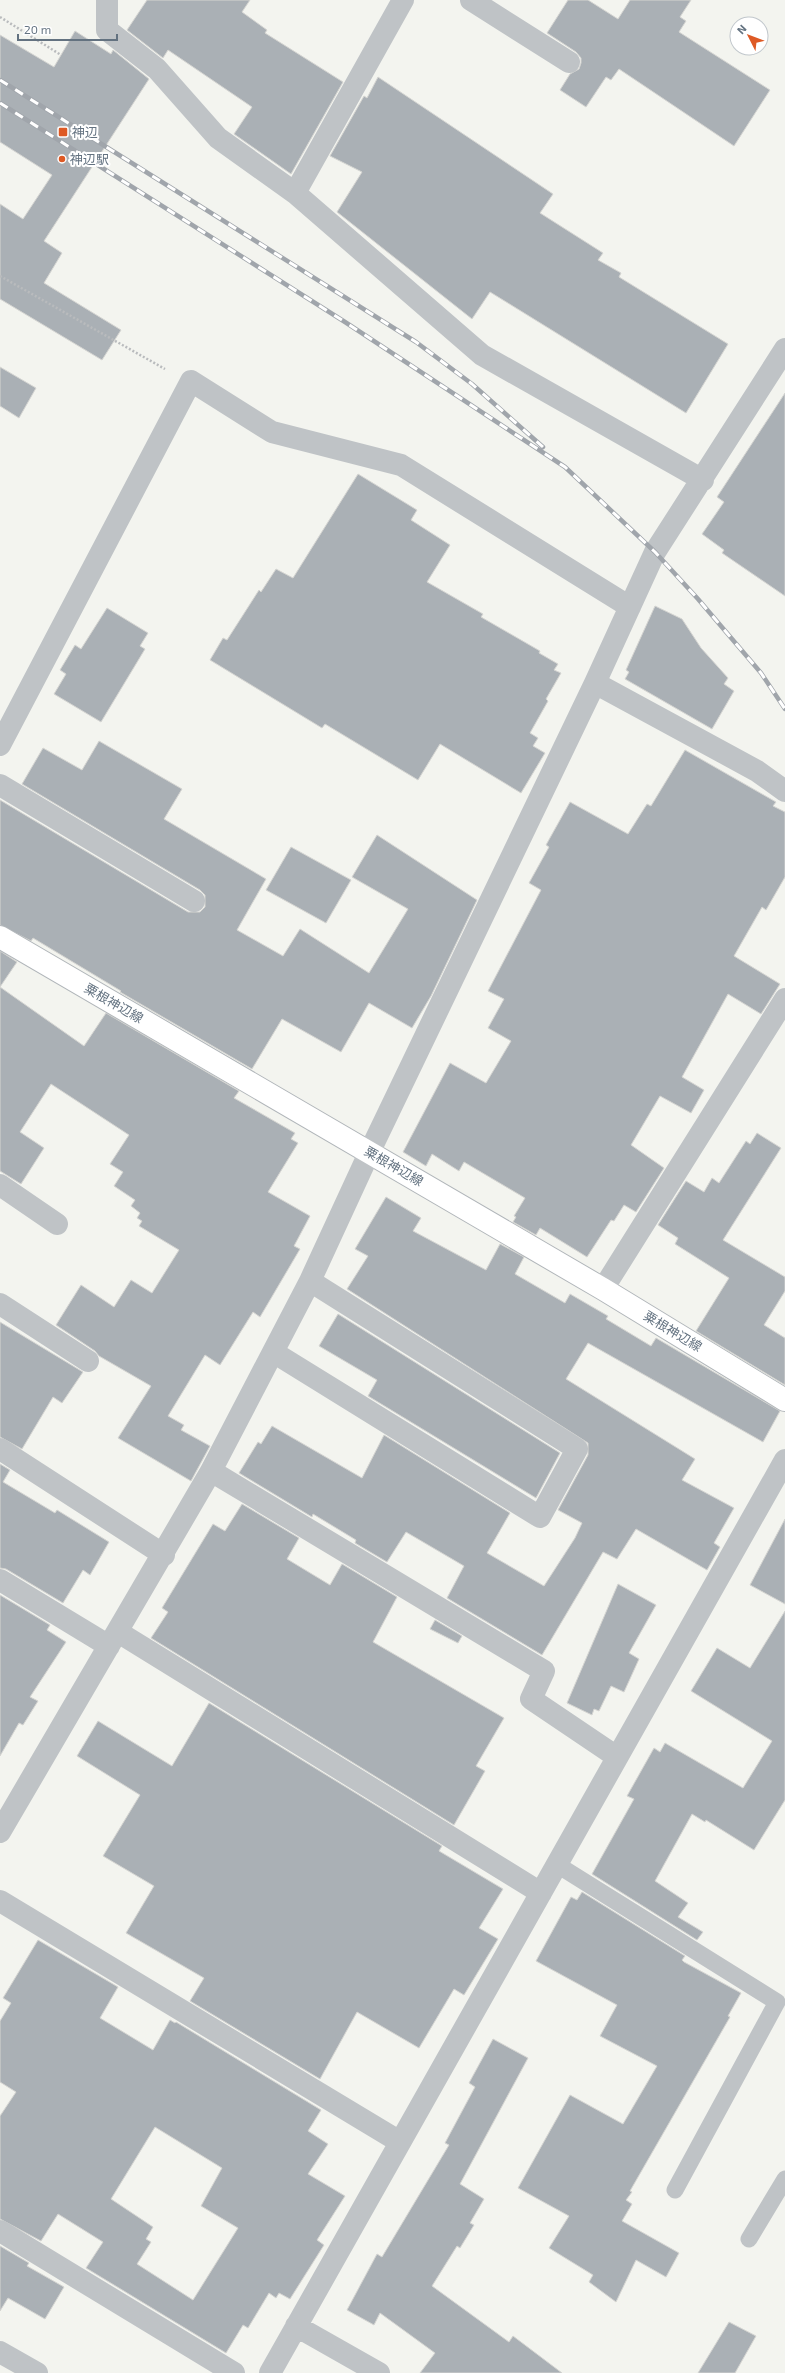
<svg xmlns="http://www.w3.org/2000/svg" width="785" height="2373" font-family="'Exo 2','Noto Sans JP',sans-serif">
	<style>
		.building { fill: #aab0b5; stroke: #d5d5d2; fill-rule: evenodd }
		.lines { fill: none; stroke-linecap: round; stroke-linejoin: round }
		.secondary-casing { stroke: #b1b6ba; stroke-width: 24 }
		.path { stroke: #b9bbbd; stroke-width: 2.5; stroke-dasharray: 2 2; stroke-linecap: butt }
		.lane { stroke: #bfc3c6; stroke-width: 17 }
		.street { stroke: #bfc3c6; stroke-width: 22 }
		.secondary { stroke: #fff; stroke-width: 22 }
		.rail-casing { stroke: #a0a5ab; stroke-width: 4.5 }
		.rail { stroke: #fff; stroke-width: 3; stroke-dasharray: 9; stroke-linecap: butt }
		.poi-dot { fill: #de5a25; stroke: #fff; stroke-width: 1.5 }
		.labels { text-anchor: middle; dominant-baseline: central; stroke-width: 4; stroke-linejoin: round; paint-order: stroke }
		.poi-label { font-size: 13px; fill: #637280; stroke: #fff; text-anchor: start }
		.street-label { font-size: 13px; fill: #637280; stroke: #fff }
	</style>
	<rect width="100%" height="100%" fill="#f3f4ef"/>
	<path class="building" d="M147 0H250L242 12 267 30 265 33 343 82 291 174 234 134 252 107 168 50 163 58 127 30Z
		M568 0H588L618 19 630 0H691L680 17 686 21 679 32 770 90 734 146 619 69 611 80 606 77 586 107 560 90 570 74 579 69 581 63V58L576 52 547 33Z
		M75 31 111 54 113 50 149 79 44 241 62 253 44 283 121 330 102 360 0 299V204L23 219 52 175 0 142V35L54 67Z
		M378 77 553 194 540 213 603 253 598 260 621 273 619 277 728 344 686 413 490 292 472 319 337 212 362 172 330 156 364 96 367 98Z
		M0 367 36 388 19 418 0 406Z
		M785 393V596L722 553 724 550 702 534 724 502 717 497Z
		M358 474 417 510 411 520 450 545 427 582 483 614 481 617 540 651 539 653 558 664 554 670 561 673 546 699 548 701 530 733 538 738 533 746 545 753 521 793 440 744 418 780 325 724 322 728 210 660 223 638 227 640 259 590 261 592 276 569 293 578Z
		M655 606 682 619 701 648 728 678 724 684 734 691 712 729 625 679 629 672 626 670Z
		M107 608 148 633 140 646 145 649 101 722 54 694 66 674 60 670 75 645 81 649Z
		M99 741 182 789 164 819 266 879 237 930 283 956 300 929 369 973 408 909 352 877 377 835 477 900 431 996 412 1028 369 1003 341 1052 282 1019 252 1069 120 992 121 991 33 938 31 941 0 925V800L188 912H200L205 907V895L200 890 22 784 43 748 82 770Z
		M685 750 776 802 773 806 785 812V877L766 910 762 907 734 956 780 984 761 1014 728 994 682 1077 704 1090 691 1113 660 1096 631 1145 664 1168 636 1212 624 1205 614 1221 611 1220 587 1257 540 1228 536 1235 513 1222 516 1217 514 1216 525 1198 464 1162 459 1171 432 1154 426 1166 403 1152 450 1063 486 1083 511 1041 488 1028 504 999 488 991 541 890 529 883 549 847 546 845 570 802 628 834 647 804 651 806Z
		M291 847 351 880 326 923 266 890Z
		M0 951 17 962 0 987 84 1046 106 1013 239 1091 234 1098 295 1133 291 1139 298 1143 268 1192 310 1216 294 1246 300 1249 260 1317 253 1312 220 1365 205 1355 168 1416 184 1425 181 1430 210 1446 191 1481 118 1438 151 1386 99 1356 95 1351 56 1325 81 1285 114 1307 131 1280 152 1293 179 1250 139 1226 142 1221 137 1218 140 1213 131 1206 135 1200 114 1186 123 1172 110 1164 129 1135 51 1084 20 1132 44 1148 21 1184 0 1171Z
		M757 1133 781 1148 723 1240 785 1277V1291L764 1325 785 1338V1385L696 1331 729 1278 675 1244 678 1238 658 1225 686 1181 704 1192 712 1178 719 1183 746 1141 750 1144Z
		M386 1197 421 1218 413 1231 486 1270 500 1244 524 1257 515 1274 565 1303 570 1294 608 1316 606 1319 651 1346 656 1338 780 1411 763 1442 588 1343 566 1379 695 1459 682 1480 734 1508 714 1543 720 1547 707 1570 636 1529 617 1559 603 1552 542 1655 447 1598 464 1566 406 1532 387 1562 355 1543 356 1540 313 1514 312 1517 239 1473 258 1442 261 1444 272 1426 362 1478 384 1435 510 1513 487 1553 544 1586 575 1538 582 1523 558 1510 588 1455V1443L347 1289 368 1256 355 1249Z
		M338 1314 560 1453 536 1498 368 1396 377 1380 319 1346Z
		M0 1322 83 1372 62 1403 53 1397 22 1449 0 1437Z
		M0 1464 10 1470 3 1482 55 1513 57 1510 109 1542 90 1575 83 1570 63 1603 6 1569 0 1568Z
		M242 1504 299 1538 287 1559 330 1585 342 1564 397 1597 373 1642 504 1718 476 1766 485 1771 454 1825 151 1638 168 1612 162 1608 213 1524 225 1531Z
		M785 1519V1604L750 1585Z
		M618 1584 656 1605 629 1653 639 1659 624 1692 611 1686 599 1711 594 1709 592 1715 567 1703Z
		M0 1595 50 1625 47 1630 66 1642 30 1697 38 1701 23 1725 19 1723 0 1756Z
		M785 1611V1800L754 1850 706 1820 705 1822 692 1814 655 1881 688 1903 678 1917 703 1932 697 1940 592 1874 634 1799 627 1796 654 1748 660 1752 665 1743 743 1788 772 1741 691 1691 717 1648 750 1668Z
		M435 1620 462 1636 458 1643 430 1629Z
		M209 1703 442 1846 439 1851 503 1889 479 1928 498 1939 464 1995 454 1989 419 2048 357 2012 320 2079 190 2001 204 1978 126 1933 154 1886 103 1856 140 1795 77 1756 98 1721 172 1766Z
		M582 1892 685 1956 682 1960 684 1962 741 1993 728 2016 730 2017 630 2191 632 2192 626 2200 632 2204 622 2221 679 2253 666 2277 636 2260 616 2302 589 2282 593 2275 549 2248 569 2216 518 2188 570 2095 623 2124 657 2066 600 2036 617 2005 536 1961 571 1897 577 1900Z
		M38 1940 118 1987 100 2018 153 2050 170 2020 175 2023 176 2022 321 2110 308 2131 328 2144 308 2174 345 2196 317 2240 324 2245 290 2299 279 2293 276 2298 269 2293 248 2328 243 2325 226 2353 86 2268 103 2242 58 2214 41 2241 0 2219V2116L16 2092 0 2082V2021L11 2003 3 1998ZM155 2127 222 2168 201 2206 238 2228 193 2300 137 2264 151 2242 146 2239 153 2227 111 2199Z
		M493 2039 528 2058 460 2184 484 2199 470 2223 474 2225 460 2248 457 2246 432 2286 509 2342 513 2336 562 2373H420L435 2353 380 2313 374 2325 347 2310 377 2254 382 2257 449 2145 445 2143 475 2087 469 2083Z
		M0 2246 29 2263 27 2266 64 2287 45 2319 8 2298 0 2311Z
		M729 2322 756 2336 735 2373H698Z"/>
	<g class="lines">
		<defs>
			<path id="secondary" d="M0 937 603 1289 785 1400"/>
		</defs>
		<use href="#secondary" class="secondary-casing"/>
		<path class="path" d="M0 17 61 55
			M0 276 165 369"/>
		<path class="lane" d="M556 1864 777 2002 675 2190
			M749 2239 785 2179"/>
		<path class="street" d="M107 0V30L157 69 218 138 295 193 482 355 703 480
			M471 0 569 62
			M295 193 403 0
			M595 683 757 771 785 791
			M0 745 191 381 272 432 401 465 630 607
			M0 785 194 901
			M0 1185 57 1224
			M603 1289 785 999
			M0 1304 88 1361
			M273 1352 540 1517 577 1449 310 1281
			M0 1449 164 1555
			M211 1471 544 1671 531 1699 617 1757
			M0 1580 109 1646
			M118 1632 541 1893
			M0 1832 211 1471 310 1281 370 1151 595 683 655 552 785 349
			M0 1901 400 2142
			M0 2231 234 2373
			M296 2326 379 2373
			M0 2352 37 2373
			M270 2373 785 1460"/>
		<use href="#secondary" class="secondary"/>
		<defs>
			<path id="rail" d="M0 80 416 342 472 384 543 447
				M0 103 345 322 565 467 655 552 698 599 761 673 785 709"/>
		</defs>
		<use href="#rail" class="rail-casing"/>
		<use href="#rail" class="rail"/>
	</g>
	<g class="poi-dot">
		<rect x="58" y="127" width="10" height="10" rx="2"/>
		<circle cx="62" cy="159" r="4"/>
	</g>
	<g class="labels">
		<g class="poi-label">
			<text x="72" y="132">神辺</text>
			<text x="70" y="159">神辺駅</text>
		</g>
		<g class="street-label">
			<text transform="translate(114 1003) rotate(30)">粟根神辺線</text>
			<text transform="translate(394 1166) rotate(30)">粟根神辺線</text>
			<text transform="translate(673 1331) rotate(31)">粟根神辺線</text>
		</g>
	</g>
	<g transform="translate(749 36) rotate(312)"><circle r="19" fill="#ffffff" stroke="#c1c7cc"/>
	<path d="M0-3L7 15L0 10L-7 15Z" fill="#de5a25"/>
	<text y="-6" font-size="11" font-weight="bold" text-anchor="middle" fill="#637280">N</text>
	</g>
	<path d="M18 34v6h99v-6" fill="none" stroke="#637280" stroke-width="2"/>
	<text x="24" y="34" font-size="12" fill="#637280" stroke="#ffffff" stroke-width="3" paint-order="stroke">20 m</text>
</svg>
